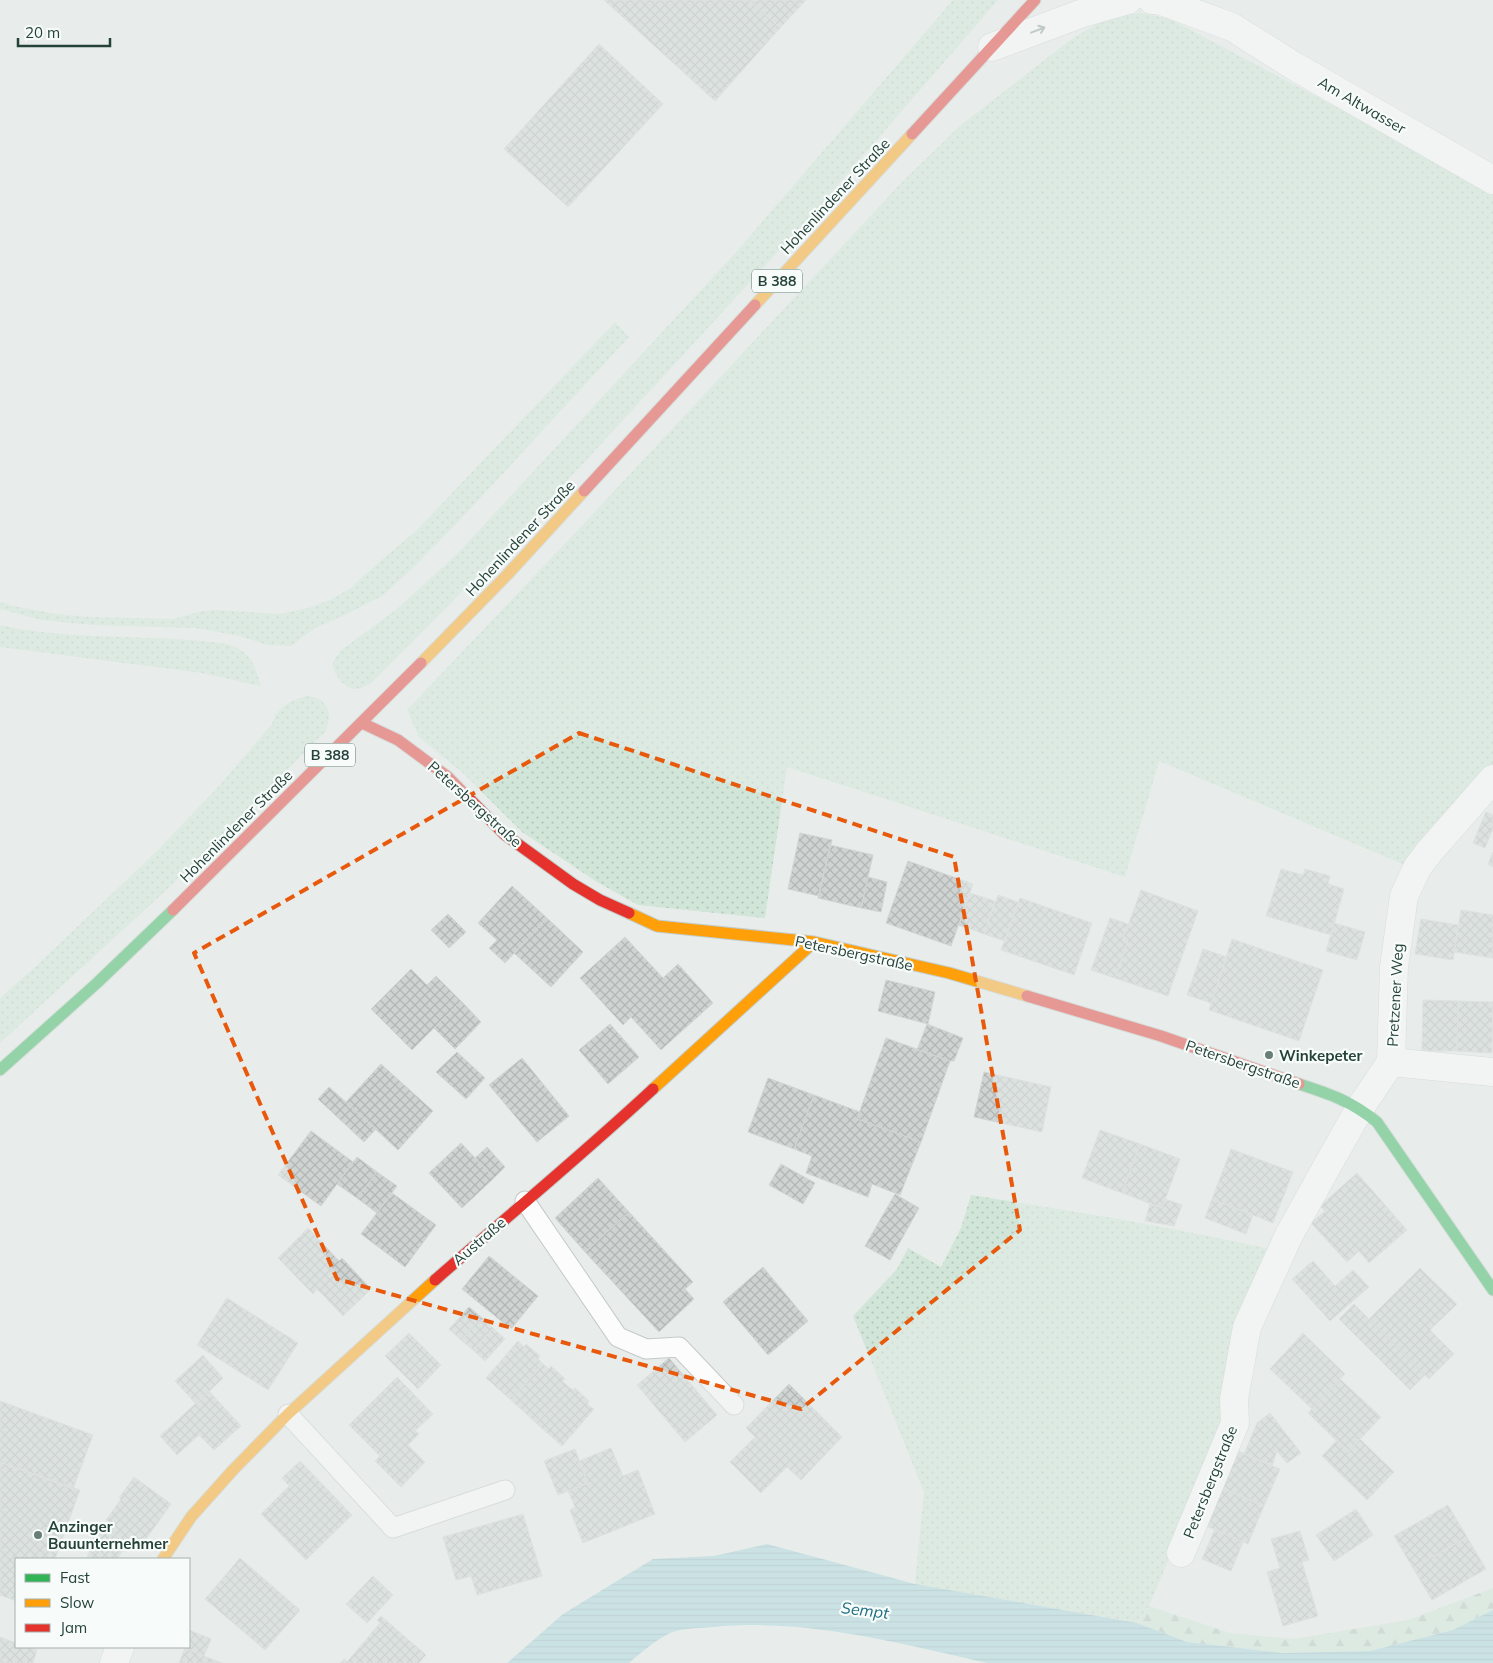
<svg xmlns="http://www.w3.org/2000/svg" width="1493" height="1663" font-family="Mulish,sans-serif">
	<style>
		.grass { fill: url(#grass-dots) }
		.forest { fill: url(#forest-firs) }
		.water { fill: url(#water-rules) }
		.building { fill: url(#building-cross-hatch); stroke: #d1d6d4 }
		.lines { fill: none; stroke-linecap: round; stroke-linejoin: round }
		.lane-casing { stroke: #c5cac8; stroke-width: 21 }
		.street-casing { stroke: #c5cac8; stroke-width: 29 }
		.fast-casing { stroke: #c3cbc8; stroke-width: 13 }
		.slow-casing { stroke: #c3cbc8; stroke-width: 13 }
		.jam-casing { stroke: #c3cbc8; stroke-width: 13 }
		.lane { stroke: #fcfcfc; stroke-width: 19 }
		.street { stroke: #fcfcfc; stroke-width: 28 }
		.fast { stroke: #30b455; stroke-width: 11 }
		.slow { stroke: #ff9f0a; stroke-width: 11 }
		.jam { stroke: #e5322d; stroke-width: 11 }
		.oneway { stroke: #909f9b }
		.marked { fill: none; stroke: #e8590c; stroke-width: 4; stroke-dasharray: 10 6; stroke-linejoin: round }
		.poi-dot { fill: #697e78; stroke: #f7fbf9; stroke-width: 2 }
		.labels { text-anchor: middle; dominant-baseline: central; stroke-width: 4.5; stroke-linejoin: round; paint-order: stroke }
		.shield { fill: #f7fbf9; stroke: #637a73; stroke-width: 1 }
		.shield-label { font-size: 14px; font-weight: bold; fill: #24423a }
		.street-label { font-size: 15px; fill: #24423a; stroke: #f7fbf9 }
		.poi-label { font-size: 15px; font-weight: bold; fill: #24423a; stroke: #f7fbf9; text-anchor: start }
		.water-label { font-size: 16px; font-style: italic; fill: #1c6f80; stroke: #f7fbf9 }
	</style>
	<defs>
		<pattern id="grass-dots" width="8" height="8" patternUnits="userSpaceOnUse" patternTransform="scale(1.25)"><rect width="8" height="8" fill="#d1e6d8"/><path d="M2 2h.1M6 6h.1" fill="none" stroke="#b3c6ba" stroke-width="1.8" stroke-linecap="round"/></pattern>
		<pattern id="forest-firs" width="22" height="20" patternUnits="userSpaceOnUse" patternTransform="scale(1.25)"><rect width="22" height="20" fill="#d1e6d8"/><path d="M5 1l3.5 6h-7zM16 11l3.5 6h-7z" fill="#b3c6ba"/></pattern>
		<pattern id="water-rules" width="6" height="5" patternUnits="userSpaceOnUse" patternTransform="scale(1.25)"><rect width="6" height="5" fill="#a9d4db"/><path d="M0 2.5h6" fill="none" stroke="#91b7bd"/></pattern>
		<pattern id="building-cross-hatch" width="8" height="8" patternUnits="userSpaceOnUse" patternTransform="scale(1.25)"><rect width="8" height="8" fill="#cfd4d2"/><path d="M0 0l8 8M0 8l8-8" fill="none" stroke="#b2b7b5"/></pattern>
	</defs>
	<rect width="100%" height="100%" fill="#e8edeb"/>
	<path class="grass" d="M953 0H998L817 209 718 317 520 532 448 606 370 684C366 686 360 689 355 689 344 688 331 672 333 662 335 658 338 655 340 651L397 609 459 552 738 250Z
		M1140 13 1168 18 1493 190V767L1405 865 1159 761 1125 877 787 767 765 918 638 905 597 882 522 832 464 774 419 737 407 710 591 516 904 180 961 125 1069 41 1100 22 1125 15Z
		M615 322 629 337 460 520 411 570 382 596 345 615 315 628 291 646 267 645 240 636 196 628 92 625 41 620 0 609V602L13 606 56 614 91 617 174 619 197 612 215 610 280 614 308 608 330 600 351 588 363 576 417 530Z
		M0 625C75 642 152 633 228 644 250 652 255 664 261 686L202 673 0 647Z
		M307 696C329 698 333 715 325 732L162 894 0 1043V998L35 967 155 853 219 786 272 724C277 707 291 700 307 696Z
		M971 1195C1071 1211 1170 1226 1269 1249L1225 1368 1224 1429 1149 1606 1137 1623 915 1584 924 1492 853 1316 897 1269 908 1248 941 1267 961 1228Z"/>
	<path class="forest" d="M1493 1588V1610L1453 1630 1370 1651 1283 1653 1187 1642 1137 1623 1149 1606 1230 1633 1294 1639 1408 1620Z"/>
	<path class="water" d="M767 1544 915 1584 1137 1623 1187 1642 1283 1653 1370 1651 1453 1630 1493 1610V1663H988C898 1643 806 1618 714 1627 702 1628 687 1628 676 1631 663 1634 639 1654 629 1663H507L563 1614 653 1559 714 1556Z"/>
	<path class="building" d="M604 0H749L780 28 715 101Z
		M749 0H806L780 28Z
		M599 44 663 104 568 207 504 149Z
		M1486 812 1493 815V829L1485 848 1473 843Z
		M800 833 832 840 819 896 788 889Z
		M830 845 873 855 861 908 818 898Z
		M1493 852V867L1488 864Z
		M908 861 973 884 951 946 886 923Z
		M1281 869 1303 875 1305 869 1330 876 1328 884 1344 889 1331 935 1266 916Z
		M868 877 887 882 881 912 861 908Z
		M512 886 547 918 505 963 489 948 497 940 478 923Z
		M1141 890 1198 911 1168 996 1115 978 1128 940 1123 939Z
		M970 893 995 901 984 934 959 925Z
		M998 895 1018 902 1005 941 984 934Z
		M1020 898 1092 923 1074 975 1001 950Z
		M1461 910 1493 915V958L1454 952Z
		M448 914 466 932 449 948 431 930Z
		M547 918 583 952 551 987 514 953Z
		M1110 918 1128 924 1123 939 1128 940 1115 978 1091 970Z
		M1421 919 1458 925 1453 960 1415 954Z
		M1334 923 1365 932 1357 960 1326 951Z
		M625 937 663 978 678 964 713 1003 661 1050 631 1017 623 1025 580 978Z
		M1232 939 1323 970 1299 1041 1209 1010Z
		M1203 949 1227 957 1211 1003 1187 995Z
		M411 969 427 985 436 976 461 1001 412 1050 371 1009Z
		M886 980 935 992 928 1024 878 1011Z
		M1423 1000 1458 1001 1457 1051H1422Z
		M461 1001 481 1022 455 1049 434 1028Z
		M1458 1001 1493 1002 1492 1053 1457 1051Z
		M610 1024 639 1057 608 1084 579 1050Z
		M927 1024 963 1038 954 1061H950L917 1050Z
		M886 1038 950 1061 921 1142 857 1119Z
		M457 1052 485 1078 466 1099 436 1072Z
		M522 1058 569 1116 537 1142 489 1085Z
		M381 1064 433 1111 398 1150 346 1102Z
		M984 1072 1051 1087 1042 1132 974 1117Z
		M768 1078 814 1095 794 1149 748 1132Z
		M329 1087 376 1129 364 1142 318 1099Z
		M814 1095 860 1112 857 1119 921 1142 900 1195 872 1184 868 1197 806 1173 812 1156 794 1149Z
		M1100 1130 1140 1144 1122 1193 1082 1178Z
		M311 1131 353 1162 321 1206 278 1175Z
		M461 1143 494 1178 462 1208 429 1173Z
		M1140 1144 1180 1159 1162 1208 1122 1193Z
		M487 1147 505 1167 494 1178 475 1158Z
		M1231 1149 1293 1172 1273 1223 1212 1199Z
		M357 1157 377 1172 357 1198 337 1184Z
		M781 1164 815 1183 803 1204 769 1185Z
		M377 1172 397 1186 377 1213 357 1198Z
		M1357 1173 1407 1230 1369 1263 1359 1251 1347 1262 1311 1223 1325 1211 1320 1206Z
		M598 1178 629 1212 585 1252 555 1218Z
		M392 1193 436 1225 405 1267 361 1234Z
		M895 1194 919 1208 890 1260 865 1246Z
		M1165 1199 1182 1205 1174 1226 1145 1221 1150 1204 1162 1208Z
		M1212 1199 1253 1215 1246 1234 1205 1218Z
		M629 1212 693 1282 685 1289 694 1299 659 1332 585 1252Z
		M308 1228 339 1261 342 1258 371 1289 343 1316 317 1289 313 1294 278 1258Z
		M489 1256 538 1296 511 1329 462 1289Z
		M1313 1261 1335 1286 1353 1270 1369 1287 1330 1321 1292 1279Z
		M763 1267 808 1321 768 1355 723 1302Z
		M1420 1268 1457 1304 1430 1330 1454 1354 1429 1379 1369 1319Z
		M227 1298 298 1343 268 1390 197 1345Z
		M1354 1304 1425 1375 1410 1390 1339 1319Z
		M469 1307 481 1317 461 1340 449 1329Z
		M481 1317 493 1328 473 1350 461 1340Z
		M493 1328 505 1339 485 1361 473 1350Z
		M409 1333 441 1365 418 1389 385 1356Z
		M1303 1333 1345 1374 1312 1409 1270 1369Z
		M518 1341 524 1347 526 1344 540 1356 538 1359 543 1364 511 1400 486 1378Z
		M203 1355 223 1378 196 1404 175 1381Z
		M669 1358 717 1415 685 1442 637 1385Z
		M543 1364 549 1369 551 1366 565 1379 562 1381 569 1387 536 1423 511 1400Z
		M397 1377 433 1414 415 1431 419 1434 408 1445 425 1462 401 1487 375 1461 380 1456 349 1425Z
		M1340 1379 1381 1417 1348 1452 1308 1413Z
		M789 1384 842 1437 801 1480 787 1467 761 1493 730 1462 755 1437 746 1428Z
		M569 1387 573 1390 575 1388 589 1401 587 1404 594 1409 562 1446 536 1423Z
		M209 1391 241 1426 214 1450 199 1435 177 1455 160 1436Z
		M0 1401 93 1435 73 1489 0 1462Z
		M1270 1413 1301 1453 1287 1463 1277 1451 1272 1466 1244 1454 1257 1423Z
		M1360 1439 1394 1472 1367 1500 1322 1456 1337 1440 1348 1452Z
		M611 1448 623 1476 638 1470 655 1514 583 1543 570 1510 575 1507 568 1491 588 1483 579 1461Z
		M575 1449 588 1483 558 1495 544 1461Z
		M1236 1450 1280 1469 1264 1506 1220 1487Z
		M300 1461 352 1515 306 1560 261 1514 289 1486 282 1478Z
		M0 1462 80 1490 55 1559H16V1601L0 1595Z
		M134 1477 171 1504 141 1546 130 1538 126 1543 105 1528 109 1523 106 1520 121 1499 119 1498Z
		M1220 1487 1264 1506 1248 1544 1204 1525Z
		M1448 1505 1467 1537 1413 1568 1394 1536Z
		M1356 1509 1373 1535 1334 1561 1316 1535Z
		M523 1514 542 1576 477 1595 471 1576 456 1580 443 1537Z
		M98 1523 128 1544 117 1559 87 1558Z
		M1215 1529 1243 1542 1231 1571 1202 1559Z
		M1300 1531 1309 1560 1302 1562 1318 1616 1283 1626 1267 1572 1280 1568 1271 1539Z
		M1467 1537 1486 1569 1432 1600 1413 1568Z
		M240 1558 300 1610 265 1650 205 1599Z
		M373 1576 393 1595 367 1623 346 1604Z
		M381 1616 426 1655 419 1663H340L344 1659 347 1662 380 1623 377 1620Z
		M189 1630 211 1639 204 1656 182 1647H189Z
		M0 1637 16 1643V1647H27L37 1650 33 1663H0Z
		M185 1648 204 1656 222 1663H179Z"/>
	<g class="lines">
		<defs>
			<path id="lane" d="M525 1201 618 1337 646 1349 679 1347 734 1405
				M288 1414 393 1528 505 1490"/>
			<path id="street" d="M1152 0H1159L1232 27 1294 66 1493 180
				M992 47 1083 13 1128 0
				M1391 1062 1493 1072
				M1181 1553 1235 1423 1234 1399 1247 1327 1289 1235 1325 1170 1360 1108 1391 1062 1394 967 1404 896 1417 868 1429 852 1493 779
				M114 1663 120 1647"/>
			<path id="fast" d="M0 1070 97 983 173 910
				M1299 1084C1330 1094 1351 1101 1377 1122L1493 1290"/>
			<path id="slow" d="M755 305 912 134
				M421 663 507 575 584 491
				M629 913 657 926 814 942 949 973 1027 996
				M653 1089 814 942
				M163 1559 191 1517 233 1470 288 1414 435 1280"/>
			<path id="jam" d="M912 134 1035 0
				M584 491 755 305
				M362 723 398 740 448 777 504 834 573 884 600 900 629 913
				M173 910 421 663
				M1027 996 1161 1036 1299 1084
				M435 1280C508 1216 582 1155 653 1089"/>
		</defs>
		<use href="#lane" class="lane-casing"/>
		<use href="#street" class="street-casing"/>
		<use href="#fast" class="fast-casing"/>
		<use href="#slow" class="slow-casing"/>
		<use href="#jam" class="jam-casing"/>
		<use href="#lane" class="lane"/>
		<use href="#street" class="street"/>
		<use href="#fast" class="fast"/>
		<use href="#slow" class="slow"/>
		<use href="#jam" class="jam"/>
	</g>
	<defs><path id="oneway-shaft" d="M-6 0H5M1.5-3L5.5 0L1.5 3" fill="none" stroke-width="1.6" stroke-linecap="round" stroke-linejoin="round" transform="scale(1.25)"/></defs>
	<use class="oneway" href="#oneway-shaft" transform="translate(1038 30) rotate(-21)"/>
	<path d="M0 0H1493V1663H0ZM579 733 954 857 1020 1230 801 1409 337 1279 194 953Z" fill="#e8edeb" fill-opacity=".55" fill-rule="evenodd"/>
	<path class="marked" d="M579 733 954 857 1020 1230 801 1409 337 1279 194 953Z"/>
	<g class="poi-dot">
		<circle cx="1269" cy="1055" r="5"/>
		<circle cx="38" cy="1535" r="5"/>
	</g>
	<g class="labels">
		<g class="shield">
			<rect x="752" y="269.5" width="50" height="23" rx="4"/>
			<rect x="305" y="743.5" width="50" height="23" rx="4"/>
		</g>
		<g class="shield-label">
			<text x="777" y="281">B 388</text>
			<text x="330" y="755">B 388</text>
		</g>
		<g class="street-label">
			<text transform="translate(1362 105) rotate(30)">Am Altwasser</text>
			<text transform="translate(835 196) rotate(-47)">Hohenlindener Straße</text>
			<text transform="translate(520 538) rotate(-47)">Hohenlindener Straße</text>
			<text transform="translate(475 804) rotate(42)">Petersbergstraße</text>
			<text transform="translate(236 826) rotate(-45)">Hohenlindener Straße</text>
			<text transform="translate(854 953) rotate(12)">Petersbergstraße</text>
			<text transform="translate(1395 995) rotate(-87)">Pretzener Weg</text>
			<text transform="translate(1243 1064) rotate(19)">Petersbergstraße</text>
			<text transform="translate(479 1241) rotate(-41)">Austraße</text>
			<text transform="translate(1210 1482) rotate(-68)">Petersbergstraße</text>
		</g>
		<g class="poi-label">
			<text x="1279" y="1055">Winkepeter</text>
			<text x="48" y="1526">Anzinger<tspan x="48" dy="17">Bauunternehmer</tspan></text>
		</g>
		<g class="water-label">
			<text transform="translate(865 1610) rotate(7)">Sempt</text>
		</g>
	</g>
	<rect x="15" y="1558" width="175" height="90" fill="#f7fbf9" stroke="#a3b1ad"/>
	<rect x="25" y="1574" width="25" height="8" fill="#30b455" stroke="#a3b1ad"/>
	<text x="60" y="1583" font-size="15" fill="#24423a">Fast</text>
	<rect x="25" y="1599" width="25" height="8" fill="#ff9f0a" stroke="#a3b1ad"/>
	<text x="60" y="1608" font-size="15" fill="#24423a">Slow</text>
	<rect x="25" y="1624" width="25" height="8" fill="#e5322d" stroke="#a3b1ad"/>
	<text x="60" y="1633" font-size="15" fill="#24423a">Jam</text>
	<path d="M18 38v8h92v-8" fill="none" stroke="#24423a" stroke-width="2.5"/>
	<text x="25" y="38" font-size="15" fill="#24423a" stroke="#f7fbf9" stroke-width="4" paint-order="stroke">20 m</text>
</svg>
